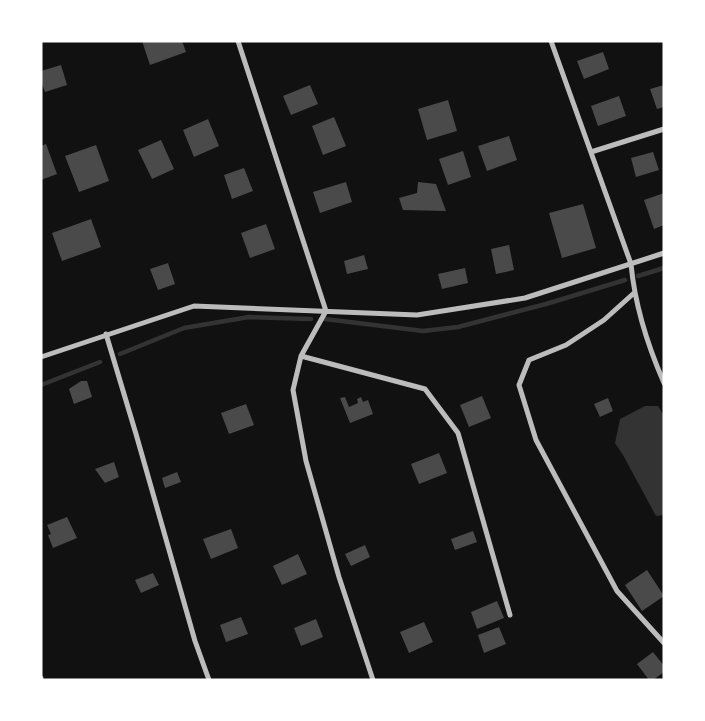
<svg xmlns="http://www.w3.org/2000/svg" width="705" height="721" font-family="Montserrat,sans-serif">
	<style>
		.water { fill: #333 }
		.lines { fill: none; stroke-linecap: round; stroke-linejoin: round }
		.stream { stroke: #333; stroke-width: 4.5 }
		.building { fill: #4a4a4a }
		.minor { stroke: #bcbcbc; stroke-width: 5 }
	</style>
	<rect width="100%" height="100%" fill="#111"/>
	<path class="water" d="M645 406H658L664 416V515L656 516 623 455 615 443 620 419Z"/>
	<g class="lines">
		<path class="stream" d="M638 276 664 268
			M325 319 423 331 458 327 546 304 625 280
			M120 354 184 328 249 317 311 319
			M41 385 100 362"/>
	</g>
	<path class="building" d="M142 41H182L186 52 150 65Z
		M603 52 609 69 584 79 577 61Z
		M61 65 67 85 45 92 41 81V71Z
		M310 85 318 104 291 115 283 96Z
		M664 85V107L657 109 650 89Z
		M619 96 626 116 598 126 591 106Z
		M448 100 457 131 427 140 418 109Z
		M334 117 346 146 323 155 312 126Z
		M208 119 219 146 194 157 183 130Z
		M509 136 517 160 487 171 478 146Z
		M161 140 174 169 152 179 138 150Z
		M46 144 57 174 41 180V146Z
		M96 145 109 181 79 192 65 156Z
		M463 151 471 177 448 185 439 159Z
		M653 152 659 170 636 177 631 158Z
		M244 168 253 191 232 199 224 175Z
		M346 182 352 202 320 213 313 192Z
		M418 182 436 184 446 211 403 210 399 198 417 193Z
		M664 193V225L654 229 644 200Z
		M583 204 596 248 562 258 549 213Z
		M91 219 101 247 62 261 52 233Z
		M266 224 275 249 250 258 241 233Z
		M509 245 514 270 496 274 491 249Z
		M364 255 368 269 347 274 344 261Z
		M168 263 175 284 158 290 150 269Z
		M465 268 468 283 442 289 438 274Z
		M81 381H87L92 397 74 404 69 389Z
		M482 396 491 418 469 427 460 405Z
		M345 397 349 407 358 403 357 399 361 397 363 402 368 400 373 414 350 423 340 398Z
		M608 398 613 411 600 417 594 404Z
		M246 404 254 425 229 434 221 413Z
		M439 453 447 473 419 484 411 464Z
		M114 462 119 477 105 483 95 469Z
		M177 472 181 482 165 488 162 478Z
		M67 517 77 538 53 548 48 535 51 534 47 525Z
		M231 529 238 548 211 559 203 539Z
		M473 531 477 542 455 550 451 539Z
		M365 545 370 557 351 566 345 554Z
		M298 554 307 574 282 585 273 566Z
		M647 570 664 596 642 611 625 585Z
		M153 573 159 585 141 593 135 580Z
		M497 601 504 618 477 629 471 612Z
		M241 617 248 634 226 642 220 625Z
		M316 619 323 637 301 646 294 628Z
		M424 622 433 642 409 653 400 632Z
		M499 627 506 644 484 653 478 635Z
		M653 652 664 666V672L653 680H649L637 664Z"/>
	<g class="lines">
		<path class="minor" d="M238 41 326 311 301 356 293 390 306 461 339 577 373 680
			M551 41 631 264C635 307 647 344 664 383
			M591 152 664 129
			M634 293 604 320 566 345 529 360 519 385 536 440 617 591 664 643
			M106 334 136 434 195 641 209 680
			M301 356 425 389 458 433 510 615
			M41 357 194 306 417 315 525 298 664 253
			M41 678V680"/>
	</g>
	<rect width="705" height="721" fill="none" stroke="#ffffff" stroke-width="85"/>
</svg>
